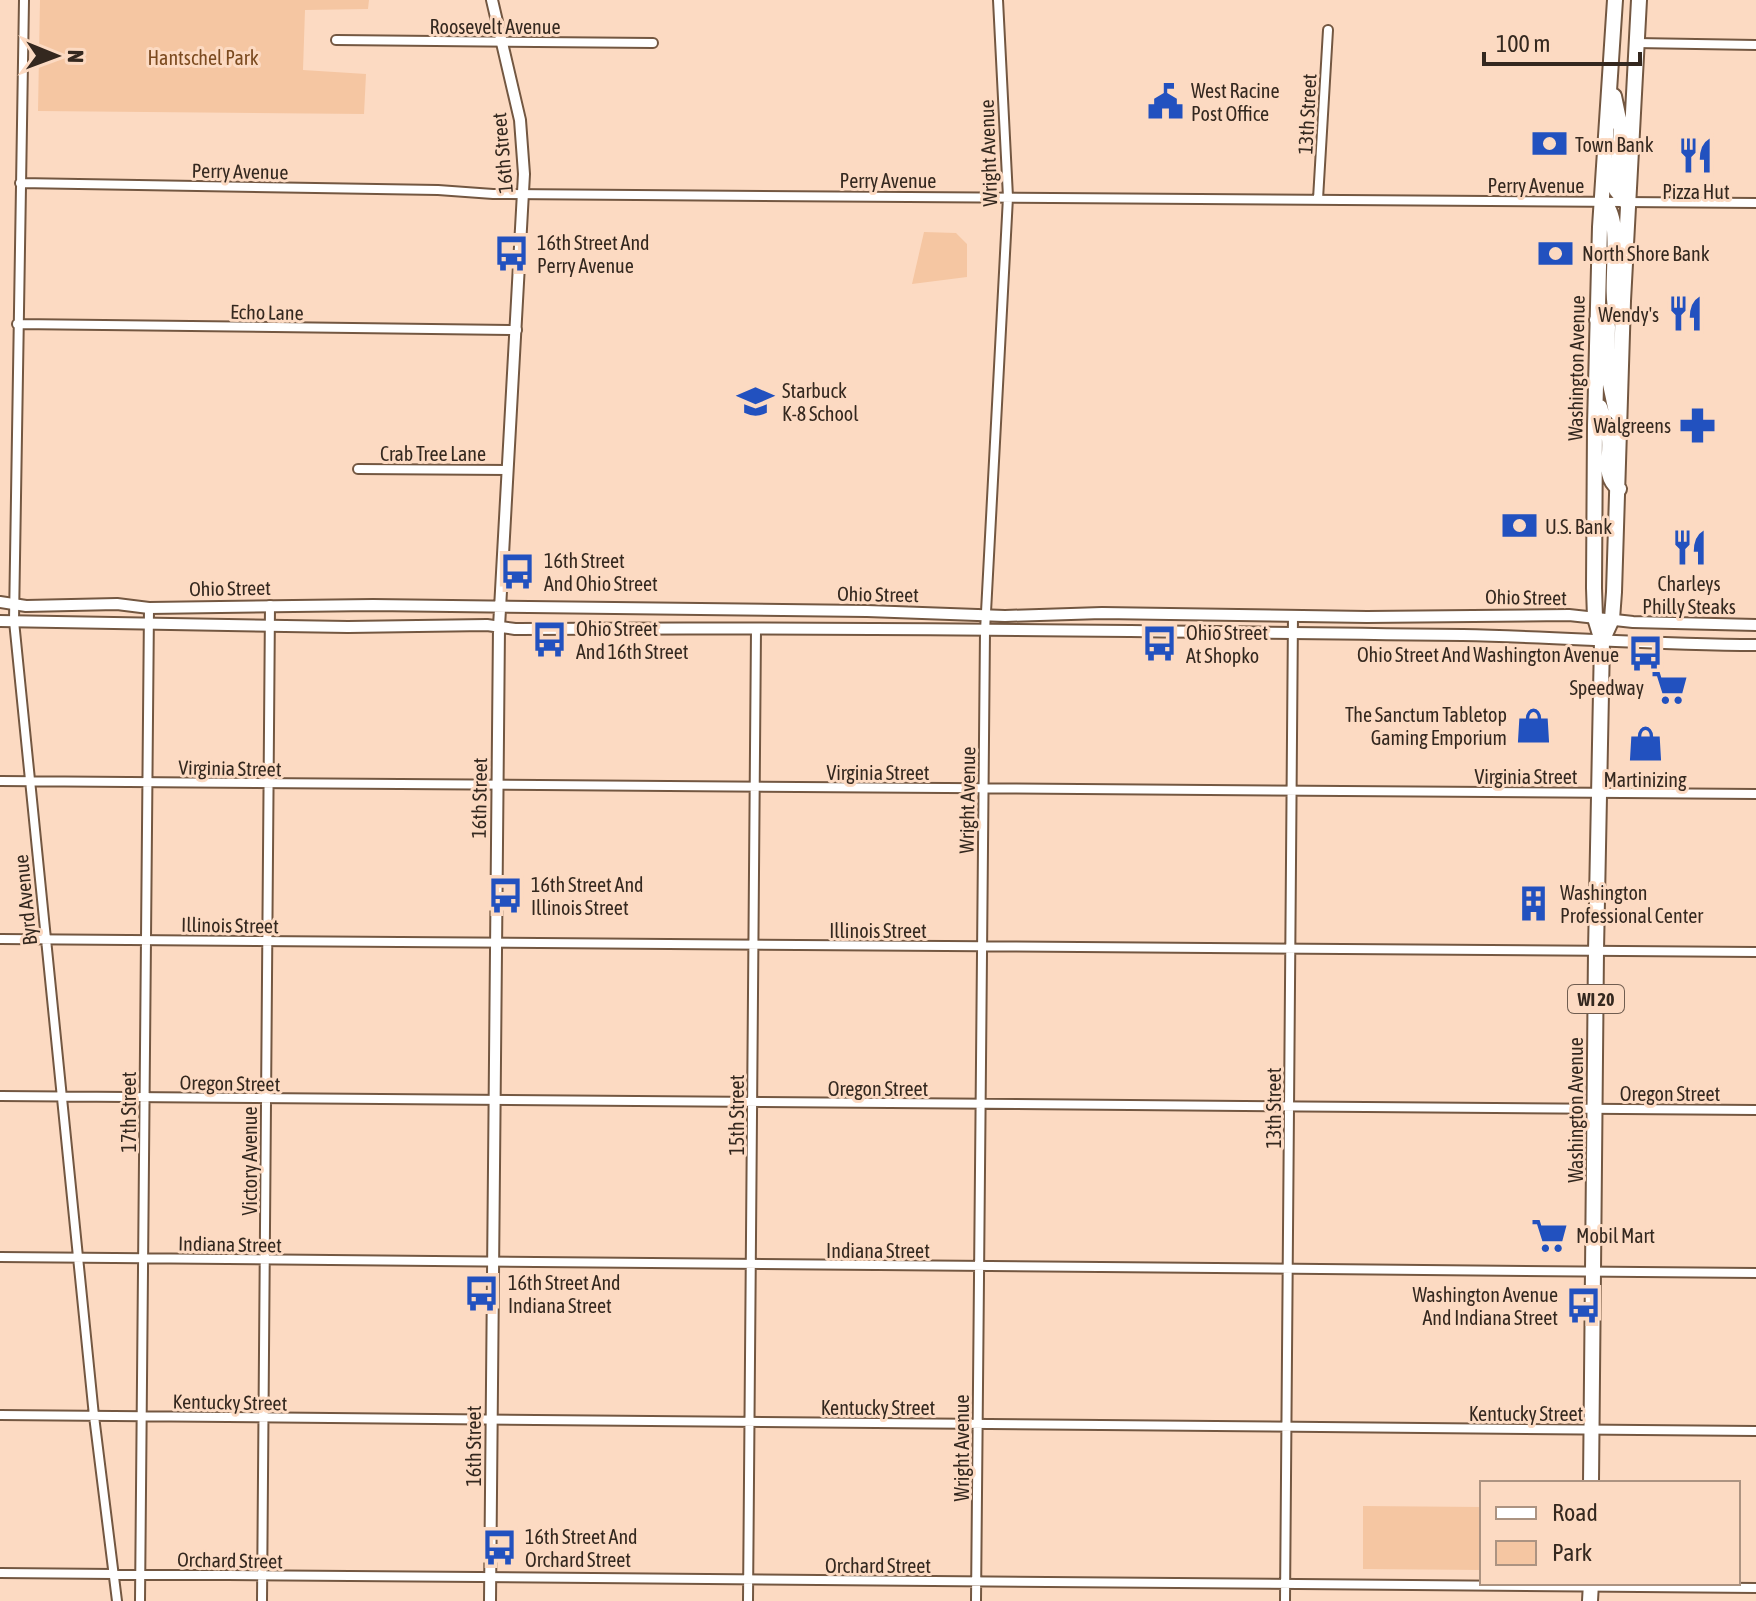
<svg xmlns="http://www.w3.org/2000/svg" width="1756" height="1601" font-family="'Asap Condensed',sans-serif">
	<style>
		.green { fill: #f5c6a2 }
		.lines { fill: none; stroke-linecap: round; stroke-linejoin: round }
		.minor-casing { stroke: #735741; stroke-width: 12 }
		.tertiary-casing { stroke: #735741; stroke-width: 14 }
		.primary-casing { stroke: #735741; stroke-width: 18 }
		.minor { stroke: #fff; stroke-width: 8 }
		.tertiary { stroke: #fff; stroke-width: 10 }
		.primary { stroke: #fff; stroke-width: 14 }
		.labels { text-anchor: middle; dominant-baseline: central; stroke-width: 6; stroke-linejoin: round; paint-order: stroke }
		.shield { fill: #fcdac2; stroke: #705d50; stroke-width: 2 }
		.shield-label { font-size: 18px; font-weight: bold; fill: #34281f }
		.street-label { font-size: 20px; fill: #34281f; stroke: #fcdac2 }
		.park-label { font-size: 20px; fill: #7b4a1f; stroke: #fcdac2 }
		.poi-label { font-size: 20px; fill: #34281f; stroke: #fcdac2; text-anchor: start }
	</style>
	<rect width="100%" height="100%" fill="#fcdac2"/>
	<path class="green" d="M40 0H369L368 9 305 10 303 70 366 74 364 114 38 111Z
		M924 232 956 233 967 244V277L912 284Z
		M1363 1506 1482 1507V1570L1363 1569Z"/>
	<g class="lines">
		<defs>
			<path id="minor" d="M24 0 14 621 94 1416 117 1601
				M336 40 653 43
				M1636 43 1756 45
				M20 183 438 190 493 194 1756 203
				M1318 199 1328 30
				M17 324 517 330
				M358 469 508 470
				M0 781 1756 794
				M0 939 1756 952
				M0 1096 1756 1110
				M0 1257 1756 1273
				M0 1415 1756 1431
				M0 1573 1756 1588
				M140 1601 149 608
				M262 1601 270 605
				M748 1601 756 629
				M976 1601 985 631 1008 197 998 0
				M1285 1601 1293 615"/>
			<path id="tertiary" d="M0 602 26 606 117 604 149 608 373 605 867 611 1005 616 1102 613 1367 617 1569 615 1633 622 1756 625
				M0 621 348 627 487 625 515 629C831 627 1147 631 1463 635 1561 637 1658 645 1756 645
				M490 1601 499 627 524 174 520 120 492 0"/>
			<path id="primary" d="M1614 96 1621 129 1616 190 1626 202
				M1602 201C1625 218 1608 284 1616 312
				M1597 320 1604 321 1608 327 1607 370 1616 412
				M1600 407C1603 417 1608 429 1609 439 1611 458 1602 476 1619 489
				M1602 641 1612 619 1614 592 1623 301 1639 0
				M1591 1483 1596 951 1602 641 1595 618 1594 588 1595 425 1600 227 1615 0
				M1590 1601 1591 1583"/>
		</defs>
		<use href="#minor" class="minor-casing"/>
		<use href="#tertiary" class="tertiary-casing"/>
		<use href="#primary" class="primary-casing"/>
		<use href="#minor" class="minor"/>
		<use href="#tertiary" class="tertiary"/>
		<use href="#primary" class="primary"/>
	</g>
	<defs>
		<symbol id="civic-bare" viewBox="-9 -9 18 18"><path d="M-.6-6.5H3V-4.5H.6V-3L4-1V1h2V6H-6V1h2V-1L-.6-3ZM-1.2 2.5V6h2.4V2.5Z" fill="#2251bf" stroke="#fcdac2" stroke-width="2.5" paint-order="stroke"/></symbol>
		<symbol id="bank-bare" viewBox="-9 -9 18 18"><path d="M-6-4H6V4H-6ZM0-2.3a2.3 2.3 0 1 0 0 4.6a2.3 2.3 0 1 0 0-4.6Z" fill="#2251bf" stroke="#fcdac2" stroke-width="2.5" paint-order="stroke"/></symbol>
		<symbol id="restaurant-bare" viewBox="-9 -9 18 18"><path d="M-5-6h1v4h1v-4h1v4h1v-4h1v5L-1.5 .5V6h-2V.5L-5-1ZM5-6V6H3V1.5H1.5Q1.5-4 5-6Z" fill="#2251bf" stroke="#fcdac2" stroke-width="2.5" paint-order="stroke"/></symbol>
		<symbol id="bus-bare" viewBox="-9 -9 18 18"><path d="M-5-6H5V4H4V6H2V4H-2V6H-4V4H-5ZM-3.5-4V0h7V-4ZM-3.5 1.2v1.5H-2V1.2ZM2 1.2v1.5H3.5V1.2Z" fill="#2251bf" stroke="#fcdac2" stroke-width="2.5" paint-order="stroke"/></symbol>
		<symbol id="school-bare" viewBox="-9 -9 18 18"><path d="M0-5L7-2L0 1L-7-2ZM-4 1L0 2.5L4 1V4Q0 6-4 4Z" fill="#2251bf" stroke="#fcdac2" stroke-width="2.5" paint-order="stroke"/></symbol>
		<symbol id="pharmacy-bare" viewBox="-9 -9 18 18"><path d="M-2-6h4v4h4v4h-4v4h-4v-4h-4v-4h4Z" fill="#2251bf" stroke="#fcdac2" stroke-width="2.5" paint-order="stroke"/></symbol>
		<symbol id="supermarket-bare" viewBox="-9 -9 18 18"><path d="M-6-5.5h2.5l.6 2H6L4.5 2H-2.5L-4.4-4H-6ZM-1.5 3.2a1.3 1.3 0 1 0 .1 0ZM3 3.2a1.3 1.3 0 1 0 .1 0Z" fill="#2251bf" stroke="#fcdac2" stroke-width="2.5" paint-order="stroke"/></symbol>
		<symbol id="shop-bare" viewBox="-9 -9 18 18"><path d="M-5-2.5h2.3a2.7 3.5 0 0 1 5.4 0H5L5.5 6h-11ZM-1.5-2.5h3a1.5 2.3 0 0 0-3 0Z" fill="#2251bf" stroke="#fcdac2" stroke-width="2.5" paint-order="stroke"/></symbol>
		<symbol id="building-bare" viewBox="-9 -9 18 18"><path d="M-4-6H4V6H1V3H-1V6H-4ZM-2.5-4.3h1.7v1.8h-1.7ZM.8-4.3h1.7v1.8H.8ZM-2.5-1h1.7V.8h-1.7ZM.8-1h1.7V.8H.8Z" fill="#2251bf" stroke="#fcdac2" stroke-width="2.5" paint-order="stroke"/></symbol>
	</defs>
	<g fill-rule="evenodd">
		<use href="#civic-bare" x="1140" y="76" width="51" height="51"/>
		<use href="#bank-bare" x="1524" y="118" width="51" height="51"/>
		<use href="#restaurant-bare" x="1670" y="130" width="51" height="51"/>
		<use href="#bus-bare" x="486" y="228" width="51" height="51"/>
		<use href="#bank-bare" x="1530" y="228" width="51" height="51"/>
		<use href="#restaurant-bare" x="1660" y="288" width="51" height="51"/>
		<use href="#school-bare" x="730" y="376" width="51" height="51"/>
		<use href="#pharmacy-bare" x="1672" y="400" width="51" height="51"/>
		<use href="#bank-bare" x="1494" y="500" width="51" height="51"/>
		<use href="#restaurant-bare" x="1664" y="522" width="51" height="51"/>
		<use href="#bus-bare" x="492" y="546" width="51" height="51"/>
		<use href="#bus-bare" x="524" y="614" width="51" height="51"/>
		<use href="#bus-bare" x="1134" y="618" width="51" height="51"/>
		<use href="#bus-bare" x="1620" y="628" width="51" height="51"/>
		<use href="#supermarket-bare" x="1644" y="662" width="51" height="51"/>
		<use href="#shop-bare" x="1508" y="700" width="51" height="51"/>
		<use href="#shop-bare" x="1620" y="718" width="51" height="51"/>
		<use href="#bus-bare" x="480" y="870" width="51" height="51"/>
		<use href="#building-bare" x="1508" y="878" width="51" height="51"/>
		<use href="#supermarket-bare" x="1524" y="1210" width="51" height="51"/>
		<use href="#bus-bare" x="456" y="1268" width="51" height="51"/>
		<use href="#bus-bare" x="1558" y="1280" width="51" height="51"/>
		<use href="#bus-bare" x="474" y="1522" width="51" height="51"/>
	</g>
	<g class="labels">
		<rect class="shield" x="1568" y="985" width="56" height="28" rx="6"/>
		<g class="shield-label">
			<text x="1596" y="999">WI 20</text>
		</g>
		<g class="street-label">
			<text x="495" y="26">Roosevelt Avenue</text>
			<text transform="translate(1307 114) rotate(-87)">13th Street</text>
			<text transform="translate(502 153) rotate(-95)">16th Street</text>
			<text transform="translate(988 153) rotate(-92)">Wright Avenue</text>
			<text transform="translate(240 171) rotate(1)">Perry Avenue</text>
			<text x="888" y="180">Perry Avenue</text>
			<text x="1536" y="185">Perry Avenue</text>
			<text transform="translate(267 312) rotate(1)">Echo Lane</text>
			<text transform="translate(1576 368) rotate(-89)">Washington Avenue</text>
			<text x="433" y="453">Crab Tree Lane</text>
			<text transform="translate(230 588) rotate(-1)">Ohio Street</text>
			<text transform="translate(878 594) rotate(1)">Ohio Street</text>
			<text transform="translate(1526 597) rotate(1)">Ohio Street</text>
			<text transform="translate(230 768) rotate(1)">Virginia Street</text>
			<text x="878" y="772">Virginia Street</text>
			<text x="1526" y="776">Virginia Street</text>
			<text transform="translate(479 798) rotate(-89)">16th Street</text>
			<text transform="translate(967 800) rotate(-89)">Wright Avenue</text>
			<text transform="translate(25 900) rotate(-96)">Byrd Avenue</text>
			<text transform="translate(230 925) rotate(1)">Illinois Street</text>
			<text x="878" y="930">Illinois Street</text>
			<text transform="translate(230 1083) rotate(1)">Oregon Street</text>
			<text x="878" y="1088">Oregon Street</text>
			<text x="1670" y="1093">Oregon Street</text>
			<text transform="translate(1273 1108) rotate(-90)">13th Street</text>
			<text transform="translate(1575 1110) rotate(-90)">Washington Avenue</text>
			<text transform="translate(128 1112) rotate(-90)">17th Street</text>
			<text transform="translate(736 1115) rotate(-90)">15th Street</text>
			<text transform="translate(249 1161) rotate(-90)">Victory Avenue</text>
			<text transform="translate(230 1244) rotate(1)">Indiana Street</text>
			<text x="878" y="1250">Indiana Street</text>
			<text transform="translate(230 1402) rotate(1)">Kentucky Street</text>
			<text x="878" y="1407">Kentucky Street</text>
			<text x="1526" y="1413">Kentucky Street</text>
			<text transform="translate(473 1446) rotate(-90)">16th Street</text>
			<text transform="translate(961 1448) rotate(-90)">Wright Avenue</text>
			<text transform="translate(230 1560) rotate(1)">Orchard Street</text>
			<text x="878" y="1565">Orchard Street</text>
		</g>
		<g class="park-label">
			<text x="203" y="57">Hantschel Park</text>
		</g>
		<g class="poi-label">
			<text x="1191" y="90">West Racine<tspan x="1191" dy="23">Post Office</tspan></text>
			<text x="1575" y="144">Town Bank</text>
			<text x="1696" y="191" text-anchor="middle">Pizza Hut</text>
			<text x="537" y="242">16th Street And<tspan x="537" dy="23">Perry Avenue</tspan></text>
			<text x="1582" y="253">North Shore Bank</text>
			<text x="1659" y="314" text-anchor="end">Wendy's</text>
			<text x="782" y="390">Starbuck<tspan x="782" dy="23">K-8 School</tspan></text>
			<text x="1671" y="425" text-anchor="end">Walgreens</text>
			<text x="1545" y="526">U.S. Bank</text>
			<text x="544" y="560">16th Street<tspan x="544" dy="23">And Ohio Street</tspan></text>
			<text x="1689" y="583" text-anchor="middle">Charleys<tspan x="1689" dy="23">Philly Steaks</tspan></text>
			<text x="576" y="628">Ohio Street<tspan x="576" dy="23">And 16th Street</tspan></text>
			<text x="1186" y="632">Ohio Street<tspan x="1186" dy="23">At Shopko</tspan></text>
			<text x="1619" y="654" text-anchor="end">Ohio Street And Washington Avenue</text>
			<text x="1644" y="687" text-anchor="end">Speedway</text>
			<text x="1507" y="714" text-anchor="end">The Sanctum Tabletop<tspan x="1507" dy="23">Gaming Emporium</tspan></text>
			<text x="1645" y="779" text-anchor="middle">Martinizing</text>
			<text x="531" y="884">16th Street And<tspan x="531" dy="23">Illinois Street</tspan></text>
			<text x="1560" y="892">Washington<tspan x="1560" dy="23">Professional Center</tspan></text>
			<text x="1576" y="1235">Mobil Mart</text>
			<text x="508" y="1282">16th Street And<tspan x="508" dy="23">Indiana Street</tspan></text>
			<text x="1558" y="1294" text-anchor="end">Washington Avenue<tspan x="1558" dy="23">And Indiana Street</tspan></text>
			<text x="525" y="1536">16th Street And<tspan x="525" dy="23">Orchard Street</tspan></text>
		</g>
	</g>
	<rect x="1480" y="1481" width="260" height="104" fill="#fcdac2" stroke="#ac9381" stroke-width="2"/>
	<rect x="1496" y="1507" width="40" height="12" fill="#ffffff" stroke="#ac9381" stroke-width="2"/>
	<text x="1552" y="1521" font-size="24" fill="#34281f">Road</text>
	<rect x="1496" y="1541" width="40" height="24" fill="#f5c6a2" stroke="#ac9381" stroke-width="2"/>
	<text x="1552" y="1561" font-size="24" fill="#34281f">Park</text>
	<g transform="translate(56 56) rotate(91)" stroke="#fcdac2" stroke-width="6" paint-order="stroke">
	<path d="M0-6L14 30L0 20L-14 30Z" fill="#34281f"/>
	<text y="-12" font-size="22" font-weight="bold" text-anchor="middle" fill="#34281f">N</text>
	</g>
	<path d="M1484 52v12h156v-12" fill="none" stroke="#34281f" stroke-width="4"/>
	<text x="1496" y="52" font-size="24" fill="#34281f" stroke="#fcdac2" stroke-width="6" paint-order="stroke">100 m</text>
</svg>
